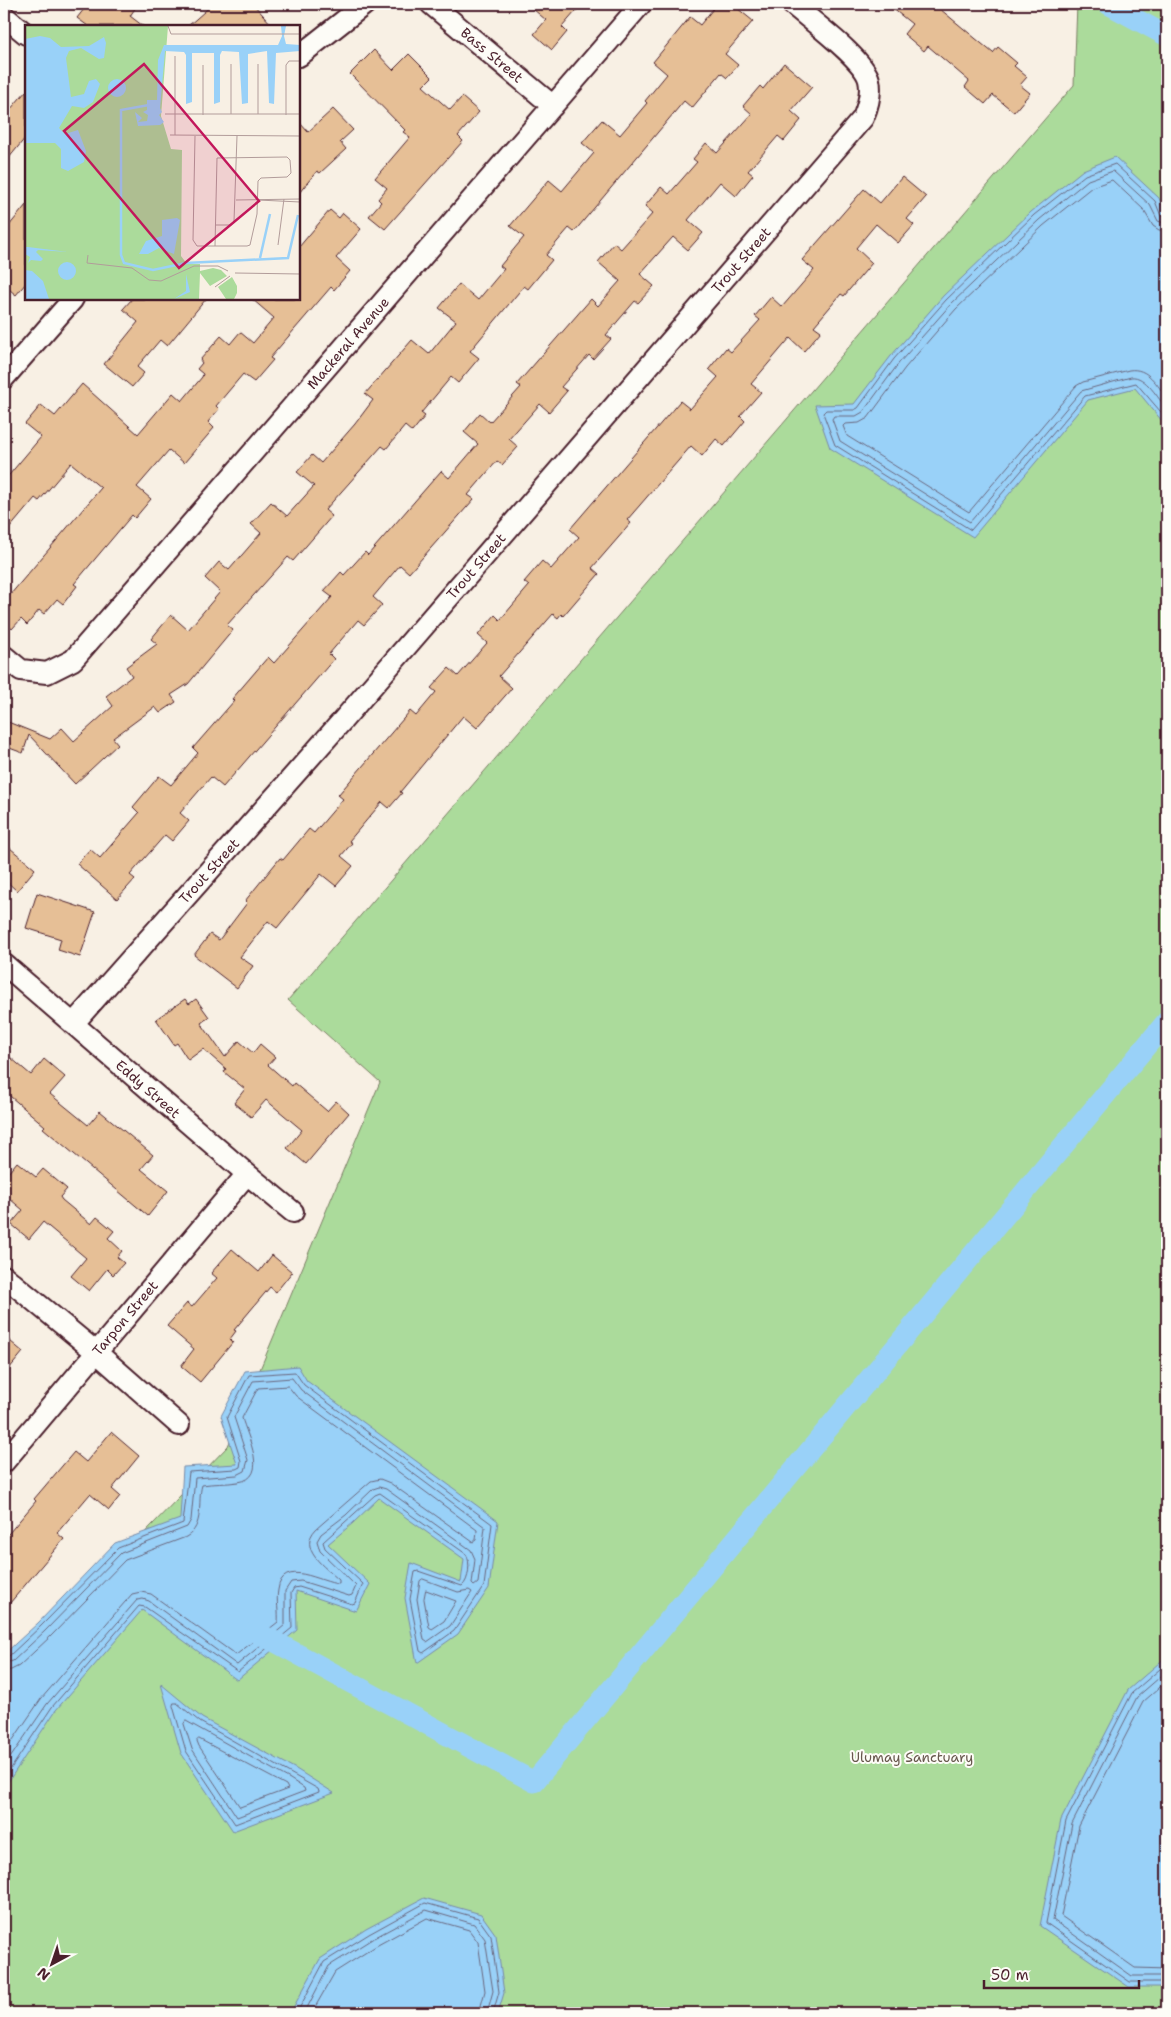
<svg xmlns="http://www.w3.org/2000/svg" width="1171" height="2017" font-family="'Shantell Sans',sans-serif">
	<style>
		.green { fill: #abdb9b; stroke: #7a7d63 }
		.water { fill: #99d1f8; stroke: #798aa6 }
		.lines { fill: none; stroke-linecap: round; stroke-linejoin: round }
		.shore { stroke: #6a667d; stroke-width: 1 }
		.canal { stroke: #99d1f8; stroke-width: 21 }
		.building { fill: #e6bf96; stroke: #4a1f2b }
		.street-casing { stroke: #4a1f2b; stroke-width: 24 }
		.street { stroke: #fdfcf7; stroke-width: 20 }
		.labels { text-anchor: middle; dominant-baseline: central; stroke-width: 4; stroke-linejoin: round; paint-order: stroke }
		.street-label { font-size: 14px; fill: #4a1f2b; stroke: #fdfcf7 }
		.park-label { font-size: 14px; fill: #67574d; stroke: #fdfcf7 }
		.inset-river { fill: none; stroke: #99d1f8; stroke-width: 2.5 }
		.inset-road { fill: none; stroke: #b29c9a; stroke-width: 1 }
		.view { fill: #c2185b; fill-opacity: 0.15; stroke: #c2185b; stroke-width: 2.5 }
		.inset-edge { fill: none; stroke: #4a1f2b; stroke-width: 2.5 }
	</style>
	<rect width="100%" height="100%" fill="#f8f0e4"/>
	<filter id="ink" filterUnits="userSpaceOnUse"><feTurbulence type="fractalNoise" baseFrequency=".02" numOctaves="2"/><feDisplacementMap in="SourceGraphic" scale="10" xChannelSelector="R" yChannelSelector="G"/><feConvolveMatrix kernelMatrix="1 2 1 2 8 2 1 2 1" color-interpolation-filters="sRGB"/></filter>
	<g filter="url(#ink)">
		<path class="green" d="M1077 4H1167V2013H4V1679L228 1446 380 1082 288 1000 1074 85Z"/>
		<path class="water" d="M1115 157 1159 198 1167 218V427L1135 388 1088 400 973 537 830 448 815 405 854 404 891 356 943 296 1031 212 1083 170Z
			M298 1366 307 1381 498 1521 489 1588 458 1634 417 1663 405 1598 411 1563 461 1582 464 1559 379 1498 353 1523 328 1544 370 1584 356 1611 296 1591 297 1630 237 1680 142 1610 56 1710 4 1788V1654L38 1623 115 1543 180 1519 183 1467 237 1464 221 1416 245 1371Z
			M1167 1656V1987H1129L1040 1926 1061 1820 1128 1690Z
			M161 1684 202 1718 296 1769 334 1793 233 1831 181 1753Z
			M424 1898 481 1914 496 1935 504 1993 498 2013H296L293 2008 320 1959 366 1929Z"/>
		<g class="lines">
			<path class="shore" d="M1167 218 1161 216 1155 201 1115 164 1085 175 1034 215 946 300 894 359 858 408 854 410H826L823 413 835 445 971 530 1085 396 1136 383 1167 419
				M1167 224 1158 221 1150 205 1113 171 1088 180 1039 220 951 304 899 363 863 412 856 416H834L832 419 840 441 970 522 1081 391 1131 377C1146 375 1158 399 1167 409
				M1167 231 1159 230 1153 226 1143 209 1112 180 1092 187 1043 226 956 309 905 368 868 418 859 423 845 424 843 426 847 436 969 512 1076 386 1083 382 1129 370C1148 367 1157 385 1167 398
				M423 1579 458 1592 469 1590 472 1592 450 1626 427 1642 424 1640 417 1599 420 1581Z
				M426 1590 456 1601 444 1621 432 1629 429 1627 424 1599Z
				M4 1657 9 1656 41 1626 118 1548 183 1523 189 1472 236 1469 240 1467 241 1461 227 1417 249 1375 295 1372 304 1385 492 1524 484 1586 454 1631 423 1653 420 1651 410 1599 415 1572 418 1571 462 1586C469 1581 471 1561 466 1554L380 1493 375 1495 323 1542 325 1548 363 1584 355 1603 352 1604 299 1587 294 1588 291 1593 292 1628 238 1672 145 1607 139 1606 52 1707 4 1779
				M4 1663 13 1661 45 1631 121 1553 187 1527 191 1520 195 1478 237 1475 245 1471 248 1460 234 1417 253 1381 292 1378 301 1390 485 1527 478 1583 474 1586 472 1584 475 1559 471 1550 386 1489 379 1487 373 1489 346 1515 321 1534 317 1541 320 1551 356 1586 352 1595 349 1596 301 1581 291 1582 285 1591V1625L237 1665 149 1601 143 1599 137 1600 47 1704 4 1767
				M1167 1663 1132 1693 1066 1821 1046 1923 1130 1982H1167
				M4 1671 11 1670 19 1666 51 1636 125 1560 186 1537C205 1526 197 1502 202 1485 213 1483 226 1484 238 1482 270 1478 247 1436 242 1418L258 1388 288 1386 296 1396 477 1530 476 1540 473 1542 390 1483 380 1479 371 1481 316 1529C297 1549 325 1567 339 1580V1584C322 1583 282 1557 278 1590 276 1601 279 1612 278 1622L236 1655 151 1594 141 1592 132 1594 41 1699 4 1753
				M1167 1671 1137 1697 1072 1824 1053 1920 1132 1976H1167
				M1167 1681 1143 1702 1079 1826 1061 1916 1135 1968 1167 1969
				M174 1703H177L200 1722 318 1789 319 1792 235 1824 186 1751 173 1706Z
				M186 1721 290 1779 304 1788 305 1791 237 1817 192 1749 184 1724Z
				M199 1739 286 1785 288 1789 240 1807 199 1746 197 1741Z
				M300 2013V2007L324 1962 369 1934 425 1903 478 1918 491 1936 499 1992 493 2013
				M307 2013V2008L329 1966 372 1939 426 1910 474 1924 485 1939 493 1991 487 2013
				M314 2013V2009L335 1972 376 1946 427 1918 469 1930 478 1942 485 1991 479 2013"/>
			<path class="canal" d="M1108 4 1167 36
				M255 1631 534 1782 1167 1021"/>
		</g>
		<path class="building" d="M88 4H138L130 16 143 26H88L77 18Z
			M213 4H253L273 26H188Z
			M527 4H582L562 27 567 32 552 50 534 34 546 20Z
			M717 4H732L753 21 725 54 738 65 727 78 721 73 692 108 684 101 574 232 569 228 546 255 552 260 528 289 524 286 470 351 479 358 458 383 451 377 421 413 425 416 412 432 405 426 386 449 382 446 325 510 332 516 293 561 288 557 227 625 233 630 188 684 171 695 176 702 160 713 155 707 113 738 118 744 75 784 29 735 23 753 4 746V734L8 722 50 739 62 728 74 741 113 706 106 696 132 676 126 667 157 644 151 639 171 615 188 630 220 592 205 578 219 562 229 570 261 533 251 524 271 502 287 516 314 486 297 472 312 455 321 463 355 424 373 400 365 394 412 340 429 354 456 321 439 308 459 284 478 300 504 269 500 266 524 237 510 226 549 180 562 191 594 153 582 143 602 120 620 135 647 103 645 101 667 74 653 62 690 17 700 25Z
			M887 4H934L993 53 998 47 1017 63 1014 66 1027 77 1020 85 1030 93 1014 112 993 95 985 104 965 87 969 81 928 46 924 51 904 34 912 24Z
			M374 50 393 70 409 54 432 77 423 86 450 110 462 97 479 112 458 136 463 141 385 229 369 216 381 202 378 199 387 188 375 178 410 137 403 132 405 130 350 74Z
			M784 63 812 87 791 111 801 120 784 141 778 136 748 171 753 175 736 196 720 182 688 220 703 233 688 250 673 237 640 274 654 286 638 303 635 301 606 335 611 339 593 359 589 355 561 387 567 391 549 412 540 404 509 439 518 447 502 465 497 461 468 495 474 499 409 573 400 565 373 597 382 605 364 625 358 620 329 654 334 659 223 787 211 777 180 813 189 821 172 841 165 835 130 875 135 879 117 899 77 864 90 849 100 858 139 813 133 807 159 776 171 785 198 753 193 748 234 701 232 699 268 657 274 663 332 597 324 591 341 572 344 575 365 552 368 555 441 471 449 478 478 444 464 432 480 413 490 422 521 387 517 384 591 299 598 306 620 281 598 262 614 243 621 249 653 213 645 206 661 187 669 194 697 162 693 159 706 143 717 153 752 114 743 106 760 86 763 89Z
			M26 91V137L4 164V117Z
			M333 109 353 130 340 142 346 149 320 173 317 171 299 193V122L308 132Z
			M902 177 926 197 907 219 914 225 898 243 876 224 856 248 872 263 844 296 841 294 814 326 821 331 804 351 790 338 751 384 761 392 740 416 745 421 724 446 716 439 702 456 691 446 627 520 631 523 592 568 599 574 563 616 561 614 558 618 553 614 499 676 512 688 477 728 463 716 400 792 402 793 389 808 382 802 349 841 352 843 341 856 353 866 336 886 321 874 277 928 268 921 240 957 253 966 237 988 194 955 210 934 219 940 247 903 245 901 280 858 283 860 309 829 314 833 343 799 338 795 373 754 410 711 416 716 436 692 431 688 449 668 458 676 487 643 478 635 495 615 500 620 529 586 524 582 542 561 551 569 579 537 570 529 680 401 690 409 718 377 709 369 726 348 731 352 760 320 755 316 771 297 782 307 814 270 802 260 864 189 880 203Z
			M26 205V283L16 295 4 285V232Z
			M330 210 339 218 343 213 361 229 336 258 350 271 334 290 331 287 270 358 273 360 254 382 243 374 216 406 219 409 208 422 214 428 184 463 169 450 137 487 151 499 135 518 132 515 74 584 77 586 63 604 57 599 44 614 39 610 27 625 21 619 12 629 4 621V602L101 488 71 463 39 501 35 498 4 535V481L41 437 25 424 41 405 55 416 82 384 138 434 173 393 182 401 202 377 203 374 197 369 202 363 200 360 221 336 230 344 240 332 253 343 274 318 252 299H299V247Z
			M132 299H206L167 346 160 340 137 367 144 373 132 387 104 364 138 322 123 309Z
			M4 843 35 869 17 891 4 879Z
			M37 893 95 912 80 957 58 950 61 939 26 928Z
			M185 999 189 1004 196 999 209 1017 201 1023 225 1057 239 1041 253 1053 260 1044 275 1057 268 1065 292 1086 294 1083 327 1111 336 1101 349 1113 306 1164 287 1148 302 1130 266 1100 251 1117 234 1103 245 1089 224 1072 226 1069 203 1049 188 1060 177 1043 174 1045 156 1019Z
			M4 1052 31 1075 44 1059 65 1077 50 1094 88 1125 100 1111 153 1155 141 1169 168 1191 148 1216 43 1128 45 1126 4 1091Z
			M17 1162 36 1177 43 1169 67 1189 60 1197 62 1200 91 1224 97 1217 114 1231 108 1238 122 1251 117 1257 124 1263 113 1275 107 1269 89 1291 71 1276 86 1258 43 1222 29 1239 11 1224 23 1210 4 1194V1178Z
			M232 1249 259 1272 272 1255 292 1272 276 1292 270 1287 234 1330 236 1331 230 1339 233 1342 200 1382 181 1366 194 1349 167 1326 187 1303 192 1307 217 1278 211 1273Z
			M4 1336 23 1352 4 1375Z
			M111 1432 139 1456 112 1489 120 1496 109 1510 90 1494 57 1533 64 1539 4 1610V1539L36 1501 34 1499 74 1452 86 1462Z"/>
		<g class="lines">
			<defs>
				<path id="street" d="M431 4 553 106
					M4 16 26 34
					M299 56 365 4
					M4 378 73 299
					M4 656 21 670 47 673 73 660 641 4
					M4 964 247 1174 293 1212
					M73 1024 343 720 863 118C868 106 872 93 869 80 864 59 810 20 792 4
					M4 1276 96 1352 179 1425
					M4 1462 247 1174"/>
			</defs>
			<use href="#street" class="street-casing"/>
			<use href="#street" class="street"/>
		</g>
	</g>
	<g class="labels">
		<g class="street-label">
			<text transform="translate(492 55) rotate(40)">Bass Street</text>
			<text transform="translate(741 260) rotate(-49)">Trout Street</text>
			<text transform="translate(348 343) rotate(-49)">Mackeral Avenue</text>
			<text transform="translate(476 566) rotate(-49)">Trout Street</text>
			<text transform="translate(209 871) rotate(-48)">Trout Street</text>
			<text transform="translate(148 1089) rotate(41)">Eddy Street</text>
			<text transform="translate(125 1318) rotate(-50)">Tarpon Street</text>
		</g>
		<g class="park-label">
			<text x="912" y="1757">Ulumay Sanctuary</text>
		</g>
	</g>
	<g transform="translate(25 25)">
		<rect width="275" height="275" fill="#f8f0e4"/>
		<path d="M0 1H143L136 91 146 124 157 125 156 231 162 239H175V246L188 243 196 245 202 251 185 261 175 248 174 274H0ZM207 252 212 261V268L209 274H201L193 262Z" fill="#abdb9b"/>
		<path d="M256 1H261L259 11 261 19 275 20V26L251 28 249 79 244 78 242 26 223 29V78L217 79 214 27 197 26 195 30V77L189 79V28H167V77L161 79V30L159 27 140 26 135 83 137 87 134 90 139 97 135 100 113 101 110 87 117 93 113 97 122 96 123 90 118 87 122 85V75H132L133 35 139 20H253L257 11ZM15 11 25 13 36 22 64 21 79 12 81 18 79 33 74 34 56 23 44 26 41 33 46 72 59 69 64 56 71 54 75 59 68 77 59 83 47 81 34 103 40 109 53 105 61 126 59 137 43 146 36 143V124L30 118H0V14ZM83 63a9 9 0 1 1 18 0a9 9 0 1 1-18 0ZM152 193 155 195 149 229 134 223 123 229H114L121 216 137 211V195ZM0 222H3L43 227 13 225 11 227 18 234 16 236 6 235 3 238 5 232 0 229ZM33 246a9 9 0 1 1 18 0a9 9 0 1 1-18 0ZM0 245 7 246 18 256 24 274H0ZM161 249 165 267 149 274 161 266Z" fill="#99d1f8"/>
		<path class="inset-river" d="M124 80 96 85V230L99 238 128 245 161 238 263 233 273 190M235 233 245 189"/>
		<path class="inset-road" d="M143 1 146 9H275M178 40V90M140 89H275M206 89V39M233 89V39M261 90V40L264 36H275M145 110 275 111M150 110V31M170 111 168 215 172 221H222L225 220 232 189 233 156 236 153 262 152 266 148 265 135 262 132 192 133 190 221M211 175 275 174M233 175 275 177M190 200H205L209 196 212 111M253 220 259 174M63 230 62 238 107 243 124 255 136 256 169 241H193L203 246M210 248 275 249M190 262 205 251"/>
		<path class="view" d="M119 39 234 176 154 243 39 106Z"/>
		<rect width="275" height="275" class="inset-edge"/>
	</g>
	<rect width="1171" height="2017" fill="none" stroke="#fdfcf7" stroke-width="20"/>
	<rect x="10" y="10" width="1151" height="1997" fill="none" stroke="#4a1f2b" stroke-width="2" filter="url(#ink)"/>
	<g transform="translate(52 1964) rotate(220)" stroke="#fdfcf7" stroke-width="4" paint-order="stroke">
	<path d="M0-4L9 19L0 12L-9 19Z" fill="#4a1f2b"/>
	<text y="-8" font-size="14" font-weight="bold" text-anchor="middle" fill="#4a1f2b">N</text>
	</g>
	<path d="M984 1980v8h155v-8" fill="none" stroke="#4a1f2b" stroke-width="2.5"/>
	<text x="991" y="1980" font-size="15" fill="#4a1f2b" stroke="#fdfcf7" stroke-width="4" paint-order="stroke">50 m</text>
</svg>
